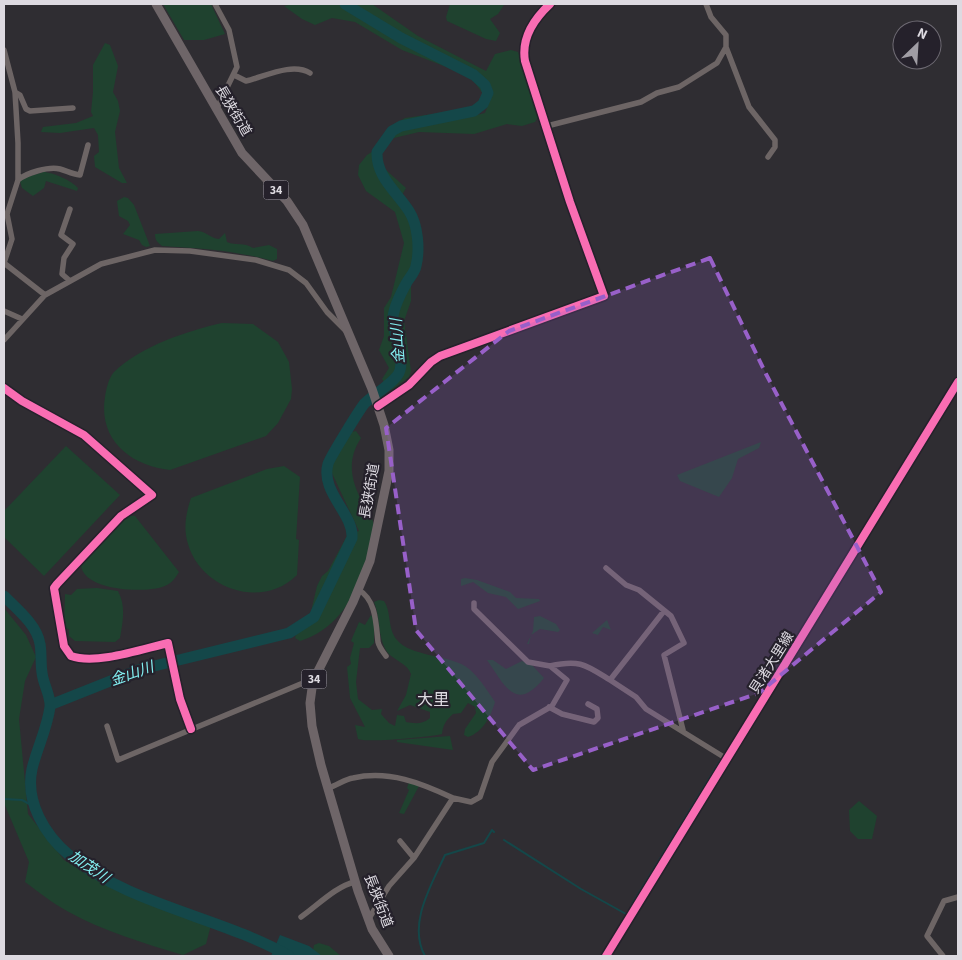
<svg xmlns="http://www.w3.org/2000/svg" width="962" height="960" font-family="'Source Sans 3','Noto Sans JP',sans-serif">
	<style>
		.green { fill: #1f422f }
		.water { fill: #144749 }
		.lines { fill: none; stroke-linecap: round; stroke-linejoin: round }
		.stream { stroke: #144749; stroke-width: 2 }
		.river { stroke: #144749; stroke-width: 11 }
		.street { stroke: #6d6565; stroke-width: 5.5 }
		.secondary { stroke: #706768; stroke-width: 9 }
		.primary { stroke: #6e6568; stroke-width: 9 }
		.cycleway-casing { stroke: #25212b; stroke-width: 11 }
		.cycleway { stroke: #f96db3; stroke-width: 8 }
		.marked { fill: #9860c9; fill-opacity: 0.2; stroke: #9860c9; stroke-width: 4; stroke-dasharray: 10 6; stroke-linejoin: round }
		.labels { text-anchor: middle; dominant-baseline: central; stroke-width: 4.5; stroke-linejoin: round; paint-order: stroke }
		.shield { fill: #25212b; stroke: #a6a2aa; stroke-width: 1 }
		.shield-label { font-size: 12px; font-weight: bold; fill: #dddae1 }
		.street-label { font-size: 14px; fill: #dddae1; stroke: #25212b }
		.water-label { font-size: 15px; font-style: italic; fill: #83f0f2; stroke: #25212b }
		.quarter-label { font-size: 16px; fill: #dddae1; stroke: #25212b }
	</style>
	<rect width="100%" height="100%" fill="#2f2d32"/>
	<path class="green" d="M163 4H211L225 34 204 40H184Z
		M293 4H372L418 36 486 71 495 54 511 50 518 52 539 116 535 122 522 126 507 124 474 134 419 132 390 139 392 126 405 118 447 112 468 117 485 113 489 102 470 76 402 50 355 22 332 18 315 25 302 19 284 6Z
		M450 4 504 5 498 14 490 19 500 33 496 41 486 39 447 21 446 17Z
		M105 43 110 45 118 66 113 92 118 101 120 111 115 132 119 168 127 183H122L95 167 94 156 99 152 98 135 94 128 60 133 41 132 43 127 76 123 93 116 91 112 93 92V65Z
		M375 150 386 170 406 188 402 195C418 222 428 242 418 273L404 277 411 281V301L404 321 411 371 409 377 392 390 388 389 382 379 389 368 379 350 384 336V308L391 297 404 243 395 212 366 191 358 175 359 165 367 155Z
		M43 172C53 172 72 181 78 188L77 191 46 181 44 188 33 196 22 188 20 181C25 176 36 175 43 172Z
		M124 197 128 198 134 205 150 246 146 247 142 245 139 240 123 234 130 225 128 221 119 216 117 201Z
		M198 231C207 232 210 238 219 239L225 233 227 242C236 246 244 242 253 248L269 245 277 249V259L273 261C237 251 200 248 162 246 157 242 155 240 155 234Z
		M222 323 253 324 278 342 289 362 292 389 291 399 278 423 266 436 170 470C131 466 98 440 105 397 106 389 109 377 114 372 141 346 187 331 222 323Z
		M356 431 361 438C346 461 351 482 364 505 367 512 373 517 374 526 375 546 354 599 340 614 329 627 316 636 300 641L295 638 297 632 308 624 317 586 322 576 328 571 348 534 359 531 331 471 333 460 352 432Z
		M761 442 759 448 738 459 732 478 719 497 680 481 677 475Z
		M66 446 120 495 44 576 4 537V511Z
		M284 466 300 477 296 539 299 540 297 575C262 610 201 589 188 544 183 528 186 513 191 498L267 469Z
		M127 516H135L179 572C175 579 170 585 162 587 143 593 85 591 81 566Z
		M465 578 477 580 510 592 516 598 539 599 540 601 518 609 506 597 488 593 473 582 461 586V579Z
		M97 588 118 591C126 606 123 621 120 638L115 642 75 641 69 636V629L64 628 65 594 71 595 77 589Z
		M379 600 384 601C392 613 387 628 397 640 410 656 447 655 465 666 477 674 487 690 495 702 491 716 483 732 468 737L464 735 465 729 476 713 475 707 468 703 461 713 453 714C446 720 443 725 442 734 430 737 366 743 358 739L355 725 365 727 350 698 347 667 351 664 350 658 354 643 351 641 359 622 365 625 371 615 374 619V643L369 648H360L356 682 358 699 372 710 382 709 381 714 389 723 395 726 397 715 404 716 406 722C416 724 423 724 430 718V712L410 705 397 711 406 695 411 674C407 663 395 661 388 653 377 638 381 619 374 602Z
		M4 608 26 635 36 657 25 681 19 719 28 814 64 860 98 880 211 925 206 944 183 955C143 943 103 931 67 911 52 903 39 892 25 882L29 862 4 803Z
		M540 616 556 624 560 630 558 632 540 629 531 635 529 644H527L533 631 534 617Z
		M607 620 611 630 603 627 598 635 592 633Z
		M487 660H493L506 669 522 661 532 665 544 678C516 713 505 686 487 660Z
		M450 736 453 750 397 742V740Z
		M409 782 419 786 404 814 399 813 409 790 407 788Z
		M859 801 877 816 872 839H858L850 831 849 810Z
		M319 943 329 946 341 956H312L314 945Z"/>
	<path class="water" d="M280 935 309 946 322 956H271Z"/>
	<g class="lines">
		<path class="stream" d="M4 799 22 800 33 806
			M504 840 581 889 626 914
			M631 906 720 761
			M425 956C407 924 432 884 445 855L484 843 492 830 494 832"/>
		<path class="river" d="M4 596C17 609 37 625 40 644 42 655 40 667 43 678 45 687 51 698 50 707 47 729 37 748 32 769 25 802 45 835 69 855 129 905 221 917 289 956
			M50 705 138 670 289 633 314 617 352 538C354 514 320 492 328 464 329 459 361 407 365 403 375 394 389 386 397 376 408 363 392 335 393 317 394 307 402 291 407 282 410 277 415 272 416 266 420 249 418 225 409 211 397 192 376 177 377 152L392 131 401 126 474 111 483 104 488 93 485 85 474 75 401 38 345 4"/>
		<path class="street" d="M215 4 229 30 237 67 216 110
			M706 4 711 17 726 35V47L749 107 775 140V147L768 157
			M4 50 15 92 18 143V180L7 214 12 239 4 263 45 295
			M234 75 246 81C264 77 292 62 310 73
			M15 92 20 95 26 109 30 111 73 108
			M547 126 641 102 657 93 679 87 717 63 726 47
			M18 180C26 173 49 166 60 169 67 171 72 174 80 175L88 145
			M70 281 62 274 64 258 73 244 61 235 70 209
			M4 311 22 319
			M4 340 45 295 101 264 155 250 190 251 256 260 289 270 306 283 327 312 346 331
			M378 406 409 385 431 362 440 356 604 296 570 202 525 61C521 38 534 19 550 4
			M152 495 121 516 57 584 54 588 64 646 71 656C96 665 142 649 168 643L180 699 191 729
			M606 568 626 585 639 590 671 616 684 643 664 655 683 730
			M359 590C376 600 376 624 378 642 379 647 383 652 386 656
			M474 603V609L528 662 550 666
			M610 680 636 697 646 709 727 759
			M549 707 562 714 594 722 598 718 597 709 588 704
			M107 726 118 760 303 683 313 681
			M328 788C336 786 345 779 353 778 389 770 421 783 453 798
			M400 841 414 858
			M301 917C317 906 336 886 355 882
			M368 920 389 886 414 858 453 798 471 802 480 797 492 762 519 725 552 706 567 680 550 666C580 659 586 665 610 680L664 611
			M943 956 927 936 944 901 958 897"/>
		<path class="secondary" d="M4 388 22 401 84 435 152 495
			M606 956 958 382"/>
		<path class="primary" d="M156 4 242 153 287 201 303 225 372 389 384 425 389 450V471L370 561 353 602 313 681 310 703 312 726 321 765 358 891 372 929 389 956"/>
		<defs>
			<path id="cycleway" d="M4 388 22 401 84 435 152 495 121 516 57 584 54 588 64 646 71 656C96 665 142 649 168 643L180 699 191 729
				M378 406 409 385 431 362 440 356 604 296 570 202 525 61C521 38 534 19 550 4
				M606 956 958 382"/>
		</defs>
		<use href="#cycleway" class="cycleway-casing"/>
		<use href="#cycleway" class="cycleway"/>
	</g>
	<path class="marked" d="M710 258 766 374 881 592 759 693 533 770 416 630 386 428 509 331Z"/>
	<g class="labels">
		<g class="shield">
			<rect x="263.5" y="180.5" width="25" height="19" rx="4"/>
			<rect x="301.5" y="669.5" width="25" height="19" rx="4"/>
		</g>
		<g class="shield-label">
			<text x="276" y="190">34</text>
			<text x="314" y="679">34</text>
		</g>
		<g class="street-label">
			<text transform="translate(233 111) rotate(59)">長狭街道</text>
			<text transform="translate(370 491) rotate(-80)">長狭街道</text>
			<text transform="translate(772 663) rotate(-58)">貝渚大里線</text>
			<text transform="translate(378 901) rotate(69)">長狭街道</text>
		</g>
		<g class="water-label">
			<text transform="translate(398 341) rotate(-94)">金山川</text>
			<text transform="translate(132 674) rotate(-19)">金山川</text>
			<text transform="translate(89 867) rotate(34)">加茂川</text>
		</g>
		<g class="quarter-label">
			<text x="433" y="700">大里</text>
		</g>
	</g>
	<rect width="962" height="960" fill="none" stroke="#dddae1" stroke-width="10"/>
	<g transform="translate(917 45) rotate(25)"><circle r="24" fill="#25212b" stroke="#6f6b74"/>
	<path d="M0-4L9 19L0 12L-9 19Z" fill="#a09da4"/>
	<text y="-8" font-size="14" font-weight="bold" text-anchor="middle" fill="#dddae1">N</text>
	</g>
</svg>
